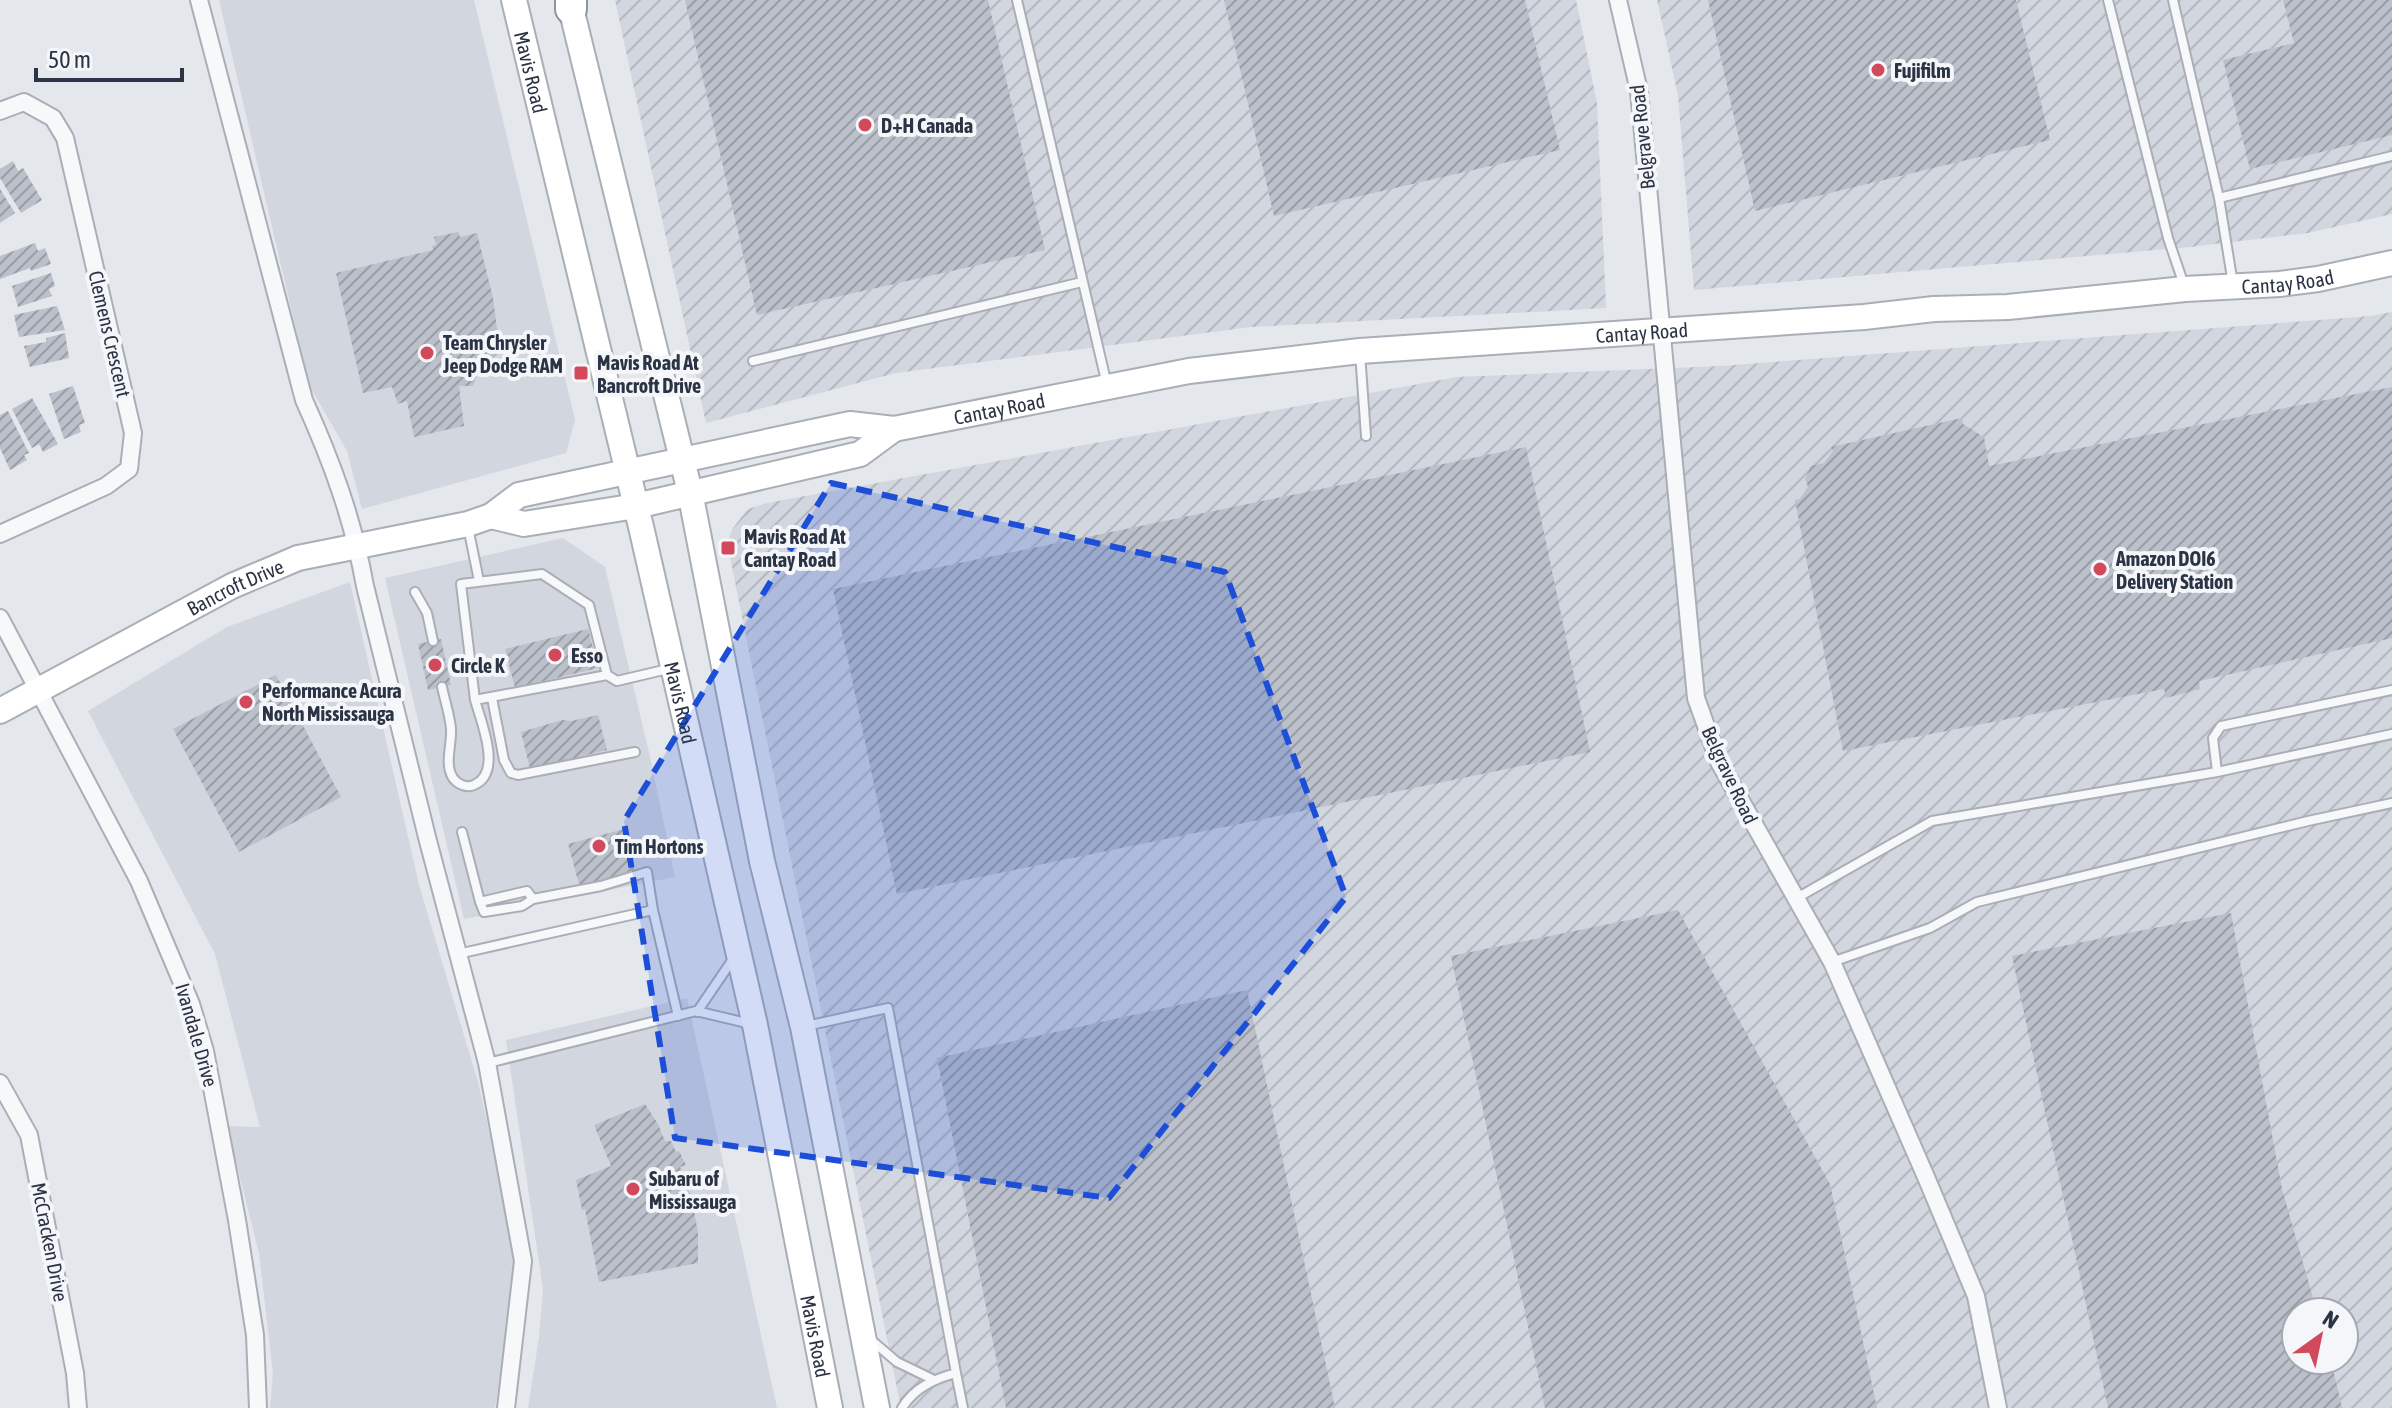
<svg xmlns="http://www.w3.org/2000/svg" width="2392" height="1408" font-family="'Asap Condensed',sans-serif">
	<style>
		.built { fill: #d2d6de }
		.industrial { fill: url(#industrial-furrows); fill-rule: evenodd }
		.building { fill: url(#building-hatch) }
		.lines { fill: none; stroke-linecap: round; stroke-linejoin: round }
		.lane-casing { stroke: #a9aeb7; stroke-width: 12 }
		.street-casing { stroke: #a9aeb7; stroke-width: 20 }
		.secondary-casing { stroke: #a9aeb7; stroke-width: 28 }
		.highway-casing { stroke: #8b94a3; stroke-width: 34 }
		.lane { stroke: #f7f8fa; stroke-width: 8 }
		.street { stroke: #f7f8fa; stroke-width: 16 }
		.secondary { stroke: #fff; stroke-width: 24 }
		.highway { stroke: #fff; stroke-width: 30 }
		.marked { fill: #1d4ed8; fill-opacity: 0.2; stroke: #1d4ed8; stroke-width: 6; stroke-dasharray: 16 10; stroke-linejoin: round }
		.poi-dot { fill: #d1495b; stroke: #f4f6f9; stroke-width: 3 }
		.labels { text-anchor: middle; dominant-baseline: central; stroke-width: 8; stroke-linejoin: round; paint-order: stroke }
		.poi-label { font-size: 20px; font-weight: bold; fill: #2b3445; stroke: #f4f6f9; text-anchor: start }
		.street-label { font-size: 20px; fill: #2b3445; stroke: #f4f6f9 }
	</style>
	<defs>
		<pattern id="industrial-furrows" width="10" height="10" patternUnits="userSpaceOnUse" patternTransform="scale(2)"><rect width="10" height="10" fill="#d2d6de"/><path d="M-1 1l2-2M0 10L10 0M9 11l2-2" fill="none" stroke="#b4b8c0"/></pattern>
		<pattern id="building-hatch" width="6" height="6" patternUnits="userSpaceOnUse" patternTransform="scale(2)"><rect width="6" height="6" fill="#bbc0ca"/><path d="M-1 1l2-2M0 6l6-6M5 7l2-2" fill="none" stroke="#989da6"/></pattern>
	</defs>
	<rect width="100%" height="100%" fill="#e4e7ec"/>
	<path class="built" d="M219 0H474L575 420 566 453 362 509 347 451 309 385Z
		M563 538 605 567 651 761 675 877 464 919 385 578Z
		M350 582 419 885 478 1082 518 1258 495 1408H270L273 1373 259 1253 227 1126 260 1127 215 954 88 711 227 627Z
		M687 998 777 1408H528L539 1337 543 1289 506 1040Z"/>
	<path class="industrial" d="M615 0H1576L1597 103 1606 308 1251 327 896 373 706 423Z
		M1657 0H2392V214L2308 233 2190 247 1694 290 1678 95Z
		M2392 312V1408H901L727 542 733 528 748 509 767 503 1457 377 1721 366 2371 316ZM2296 1312H2344V1360H2296Z"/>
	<path class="building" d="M685 0H988L1045 250 757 315Z
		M1224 0H1525L1560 150 1274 216Z
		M1708 0H2016L2050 140 1755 211Z
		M2283 0H2392V135L2250 169 2223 60 2294 43Z
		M13 161 18 171 23 168 42 200 21 213 0 178V169Z
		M0 189 15 213 0 223Z
		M458 232 460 237 477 233 493 298 499 345 506 347 488 362V353L483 357 473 386H459L464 426 414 437 407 401 398 404 392 387 363 393 336 273 433 250 432 246 436 245 434 237Z
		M35 243 38 251 45 248 51 264 31 271 30 268 0 279V256Z
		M51 273 55 286 49 289 52 296 18 307 12 286Z
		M57 306 65 330 19 337 14 315Z
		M65 333 69 358 30 367 24 346 46 342V338Z
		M73 386 85 423 79 425 81 432 64 439 49 394Z
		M2392 387V638L2199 681 2200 689 2166 698 2164 689 1843 751 1795 500 1800 499 1808 487 1805 479 1811 466 1824 463 1833 451 1831 447 1962 418 1963 424 1984 437 1989 466Z
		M32 398 58 444 43 452 39 444 32 448 12 409Z
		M8 411 29 453 24 455 27 460 10 470 0 448V415Z
		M1526 447 1590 752 897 894 833 589Z
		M588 629 598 668 515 688 505 649Z
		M441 639 451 685 428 690 418 644Z
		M276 675 341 797 239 852 173 729Z
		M598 715 607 750 530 769 521 732 562 720 571 721Z
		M624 829 635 874 580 888 568 844Z
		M1678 910 1830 1184 1877 1408H1545L1451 956Z
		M2231 913 2282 1189 2317 1312H2296V1360H2331L2342 1408H2108L2012 956Z
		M1247 990 1335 1408H1006L937 1058Z
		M645 1104 658 1124 665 1141H671L676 1152 679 1151 686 1165 680 1167 692 1199 698 1233V1263L599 1282 585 1209 582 1210 576 1180 611 1166 594 1125Z"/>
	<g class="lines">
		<defs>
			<path id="lane" d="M1017 0 1107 385
				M2108 0 2168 238 2184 285
				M2173 0 2219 198 2392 156
				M2219 198 2233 284
				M1360 353 1366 436
				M753 361 1082 282
				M468 527 479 581
				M415 592 427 613 433 641
				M607 675 589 605 542 574 461 584 475 700 607 675 617 681 672 668
				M442 687C445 701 450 716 451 729 452 745 444 764 453 778 458 785 467 788 474 785 503 773 481 722 475 700
				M492 698 504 760 511 773 518 775 635 752
				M2217 772 2213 738 2221 726 2392 690
				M462 832 480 902 527 891 533 899 601 886 647 872 653 910
				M1795 899 1932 821 2217 772 2392 734
				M480 902 484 912 522 906 533 899
				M458 954 653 910 678 1016
				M1832 962 1930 928 1977 902 2308 821 2392 803
				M697 1012 735 956
				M806 1026 888 1008 956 1373C934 1379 914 1388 902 1408
				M488 1063 696 1011 751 1024
				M870 1339 897 1362 932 1379
				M956 1373 963 1408"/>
			<path id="street" d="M199 0 304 400C332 462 353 519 365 586L428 841 487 1063 523 1261 506 1408
				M1618 0 1639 91 1696 698 1719 762 1832 962 1926 1177 1976 1296 1998 1408
				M0 111 24 102 53 118 65 138 133 433 129 469 106 486 0 534
				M0 618 139 881 191 1004 205 1051 237 1220 255 1335 258 1408
				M0 1083 29 1135 75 1373 78 1408"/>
			<g id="secondary">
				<path id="s1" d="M514 0 642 531 755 1025 830 1408"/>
				<path d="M569 0 690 492 762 861 803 1027 877 1408"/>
				<path d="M491 516 524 524 636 506 860 454 894 429"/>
				<path id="s2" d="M0 711 232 586 298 558 468 524 491 516 519 495 850 424 894 429 1189 371 1360 351 1864 317 1934 309 2008 307 2185 289 2280 284 2318 279 2392 263"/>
			</g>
			<path id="highway" d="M571 0V9"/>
		</defs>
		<use href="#lane" class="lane-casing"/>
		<use href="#street" class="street-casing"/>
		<use href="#secondary" class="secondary-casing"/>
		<use href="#highway" class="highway-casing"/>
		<use href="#lane" class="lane"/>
		<use href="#street" class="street"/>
		<use href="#secondary" class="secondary"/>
		<use href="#highway" class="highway"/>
	</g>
	<path class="marked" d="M831 483 1225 572 1346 897 1109 1198 675 1138 624 821Z"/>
	<g class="poi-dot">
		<circle cx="1878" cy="70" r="8"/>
		<circle cx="865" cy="125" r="8"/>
		<circle cx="427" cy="353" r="8"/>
		<rect x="573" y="365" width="16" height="16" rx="4"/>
		<rect x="720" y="540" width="16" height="16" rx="4"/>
		<circle cx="2100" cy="569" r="8"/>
		<circle cx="555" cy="655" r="8"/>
		<circle cx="435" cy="665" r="8"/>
		<circle cx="246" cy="702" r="8"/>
		<circle cx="599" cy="846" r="8"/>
		<circle cx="633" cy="1189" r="8"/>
	</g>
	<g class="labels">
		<g class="poi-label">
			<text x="1894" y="70">Fujifilm</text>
			<text x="881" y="125">D+H Canada</text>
			<text x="443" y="342">Team Chrysler<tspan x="443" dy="23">Jeep Dodge RAM</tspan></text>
			<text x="597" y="362">Mavis Road At<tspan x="597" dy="23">Bancroft Drive</tspan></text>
			<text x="744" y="536">Mavis Road At<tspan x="744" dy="23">Cantay Road</tspan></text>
			<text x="2116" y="558">Amazon DOI6<tspan x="2116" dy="23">Delivery Station</tspan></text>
			<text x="571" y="655">Esso</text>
			<text x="451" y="665">Circle K</text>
			<text x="262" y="690">Performance Acura<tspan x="262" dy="23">North Mississauga</tspan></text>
			<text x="615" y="846">Tim Hortons</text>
			<text x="649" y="1178">Subaru of<tspan x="649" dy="23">Mississauga</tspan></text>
		</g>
		<g class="street-label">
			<text stroke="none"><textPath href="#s1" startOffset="74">Mavis Road</textPath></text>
			<text transform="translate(1642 137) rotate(-96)">Belgrave Road</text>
			<text stroke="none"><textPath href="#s2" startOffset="2354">Cantay Road</textPath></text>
			<text stroke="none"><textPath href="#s2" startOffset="1706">Cantay Road</textPath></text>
			<text transform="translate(110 334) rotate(77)">Clemens Crescent</text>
			<text stroke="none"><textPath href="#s2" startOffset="1058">Cantay Road</textPath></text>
			<text stroke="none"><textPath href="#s2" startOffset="266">Bancroft Drive</textPath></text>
			<text stroke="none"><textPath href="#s1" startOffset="722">Mavis Road</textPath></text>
			<text transform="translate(1730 775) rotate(65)">Belgrave Road</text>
			<text transform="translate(197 1035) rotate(74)">Ivandale Drive</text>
			<text transform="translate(50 1242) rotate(79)">McCracken Drive</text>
			<text stroke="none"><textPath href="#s1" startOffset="1370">Mavis Road</textPath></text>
		</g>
	</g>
	<g transform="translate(2320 1336) rotate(33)"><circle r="38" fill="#f4f6f9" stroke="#a4a8b1" stroke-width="2"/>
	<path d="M0-6L14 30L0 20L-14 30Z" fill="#d1495b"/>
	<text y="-12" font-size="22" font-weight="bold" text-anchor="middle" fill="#2b3445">N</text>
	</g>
	<path d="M36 68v12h146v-12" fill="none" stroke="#2b3445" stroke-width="4"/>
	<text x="48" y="68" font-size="24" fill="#2b3445" stroke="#f4f6f9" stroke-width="6" paint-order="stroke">50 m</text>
</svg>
